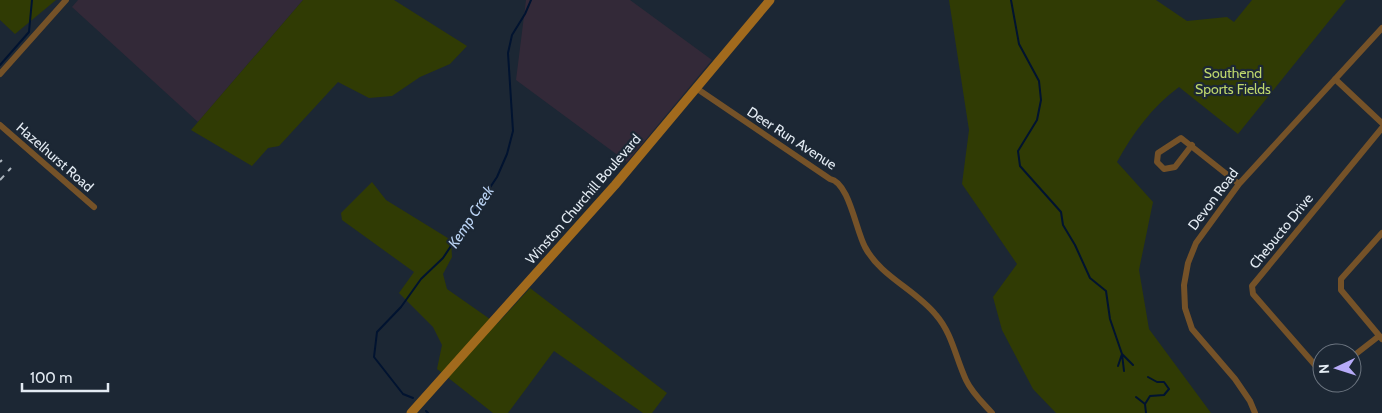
<svg xmlns="http://www.w3.org/2000/svg" width="1382" height="413" font-family="Cabin,sans-serif">
	<style>
		.industrial { fill: #332938 }
		.green { fill: #303b04 }
		.lines { fill: none; stroke-linecap: round; stroke-linejoin: round }
		.stream { stroke: #011330; stroke-width: 2 }
		.street { stroke: #755228; stroke-width: 6 }
		.secondary { stroke: #a16a1d; stroke-width: 9 }
		.rail { stroke: #acb5be; stroke-width: 2; stroke-dasharray: 6 6; stroke-linecap: butt }
		.labels { text-anchor: middle; dominant-baseline: central; stroke-width: 4.5; stroke-linejoin: round; paint-order: stroke }
		.park-label { font-size: 14px; fill: #bed76d; stroke: #1c2734 }
		.street-label { font-size: 14px; fill: #e3ebf3; stroke: #1c2734 }
		.water-label { font-size: 15px; font-style: italic; fill: #bad3f4; stroke: #1c2734 }
	</style>
	<rect width="100%" height="100%" fill="#1c2734"/>
	<path class="industrial" d="M78 0H303L198 122 72 7Z
		M526 0H630L712 60 627 162 516 80Z"/>
	<path class="green" d="M0 0H56L15 34 0 20Z
		M303 0H394L467 46 450 64 420 77 392 96 369 98 338 82 279 146 268 148 252 166 191 130Z
		M949 0H1156L1187 21 1227 17 1234 22 1252 0H1346L1238 134 1179 87C1152 107 1133 133 1117 162L1153 202 1139 270 1149 329 1211 413H1056L1033 389 1002 330 993 297 1017 264 962 184 969 130Z
		M372 182 386 200 451 240 452 257 443 274 447 289 497 324 530 288 667 393 652 413H643L554 351 508 413H493L437 369 442 345 433 327 399 293 414 272 342 220 341 213Z"/>
	<g class="lines">
		<path class="stream" d="M1011 0 1019 44 1039 81 1041 100 1037 120 1018 151 1020 166 1061 212 1063 225 1075 245 1090 278 1106 291 1110 319 1122 354 1133 365
			M0 65 29 32 32 0
			M1122 354 1124 371
			M1118 366 1122 354
			M1136 397 1145 404
			M413 398 403 394 374 357 377 332 401 307 421 279 443 258 497 177 507 154 513 131 508 53 512 35 525 14 531 0
			M426 411 428 413
			M1146 413 1145 404 1150 396 1164 395 1169 389 1164 382H1157L1148 377"/>
		<path class="street" d="M0 74 66 0
			M1335 79 1382 123
			M696 88 830 179C849 182 856 231 865 247 880 276 916 290 936 315 952 333 956 359 966 380 972 393 983 403 992 413
			M0 125 94 207
			M1192 145 1175 167 1164 169 1157 162 1158 153 1181 138 1239 184
			M1382 233 1341 279V290L1382 339
			M1352 357 1379 336
			M1322 373 1253 294 1252 286 1382 128
			M1255 413 1250 401 1235 379 1192 329 1185 308 1184 285 1188 263 1196 243 1239 184 1382 28"/>
		<path class="secondary" d="M411 413 615 185 770 0"/>
		<path class="rail" d="M0 162 2 160
			M0 180 11 168"/>
	</g>
	<g class="labels">
		<g class="park-label">
			<text x="1233" y="73">Southend<tspan x="1233" dy="16">Sports Fields</tspan></text>
		</g>
		<g class="street-label">
			<text transform="translate(792 138) rotate(33)">Deer Run Avenue</text>
			<text transform="translate(55 157) rotate(41)">Hazelhurst Road</text>
			<text transform="translate(583 199) rotate(-49)">Winston Churchill Boulevard</text>
			<text transform="translate(1213 199) rotate(-53)">Devon Road</text>
			<text transform="translate(1281 231) rotate(-51)">Chebucto Drive</text>
		</g>
		<g class="water-label">
			<text transform="translate(471 217) rotate(-57)">Kemp Creek</text>
		</g>
	</g>
	<g transform="translate(1337 368) rotate(266)"><circle r="24" fill="#1c2734" stroke="#6c7580"/>
	<path d="M0-4L9 19L0 12L-9 19Z" fill="#b7abf8"/>
	<text y="-8" font-size="14" font-weight="bold" text-anchor="middle" fill="#e3ebf3">N</text>
	</g>
	<path d="M22 383v8h86v-8" fill="none" stroke="#e3ebf3" stroke-width="2.5"/>
	<text x="30" y="383" font-size="15" fill="#e3ebf3" stroke="#1c2734" stroke-width="4" paint-order="stroke">100 m</text>
</svg>
